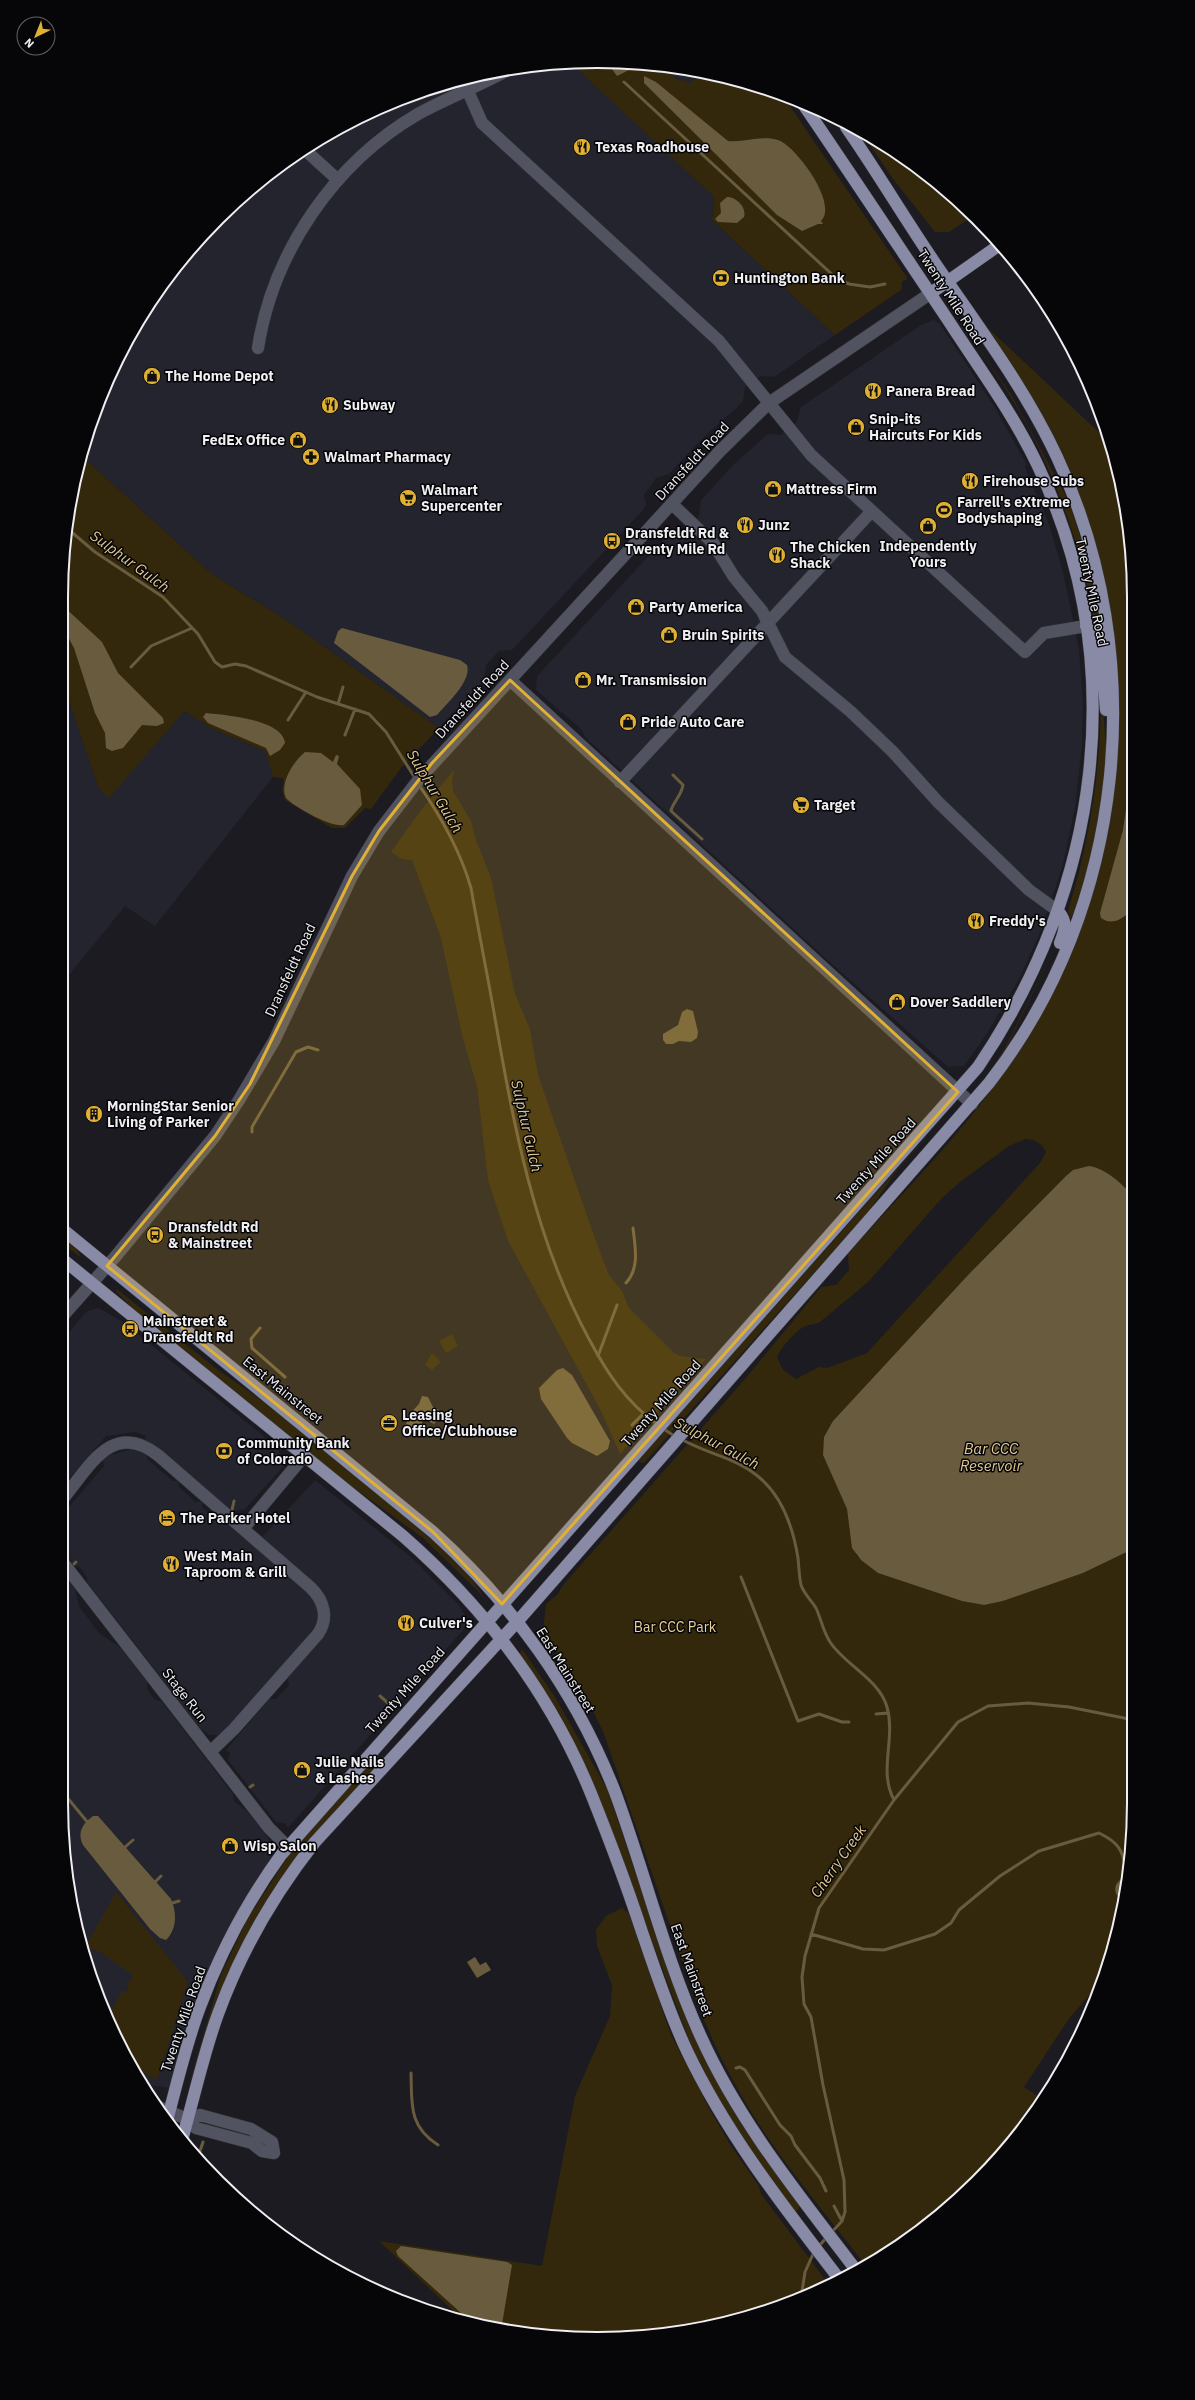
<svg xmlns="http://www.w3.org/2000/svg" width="1195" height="2400" font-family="'IBM Plex Sans',sans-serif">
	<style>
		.built { fill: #23242e }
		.green { fill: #34280c; fill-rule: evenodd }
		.water { fill: #695c3e }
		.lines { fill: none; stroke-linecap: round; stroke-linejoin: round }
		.stream { stroke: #695c3e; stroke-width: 3 }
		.minor-casing { stroke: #39393e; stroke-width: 13 }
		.major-casing { stroke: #39393e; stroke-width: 13 }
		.minor { stroke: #525360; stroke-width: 12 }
		.major { stroke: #898aa5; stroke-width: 12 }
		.marked { fill: #dfb034; fill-opacity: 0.2; stroke: #dfb034; stroke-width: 3; stroke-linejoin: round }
		.labels { text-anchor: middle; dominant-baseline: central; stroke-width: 3; stroke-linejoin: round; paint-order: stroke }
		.poi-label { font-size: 14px; font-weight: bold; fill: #efeff3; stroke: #060608; text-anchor: start }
		.street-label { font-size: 14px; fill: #efeff3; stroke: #060608 }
		.park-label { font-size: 14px; fill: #ead199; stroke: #060608 }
		.water-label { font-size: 15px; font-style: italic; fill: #e0c890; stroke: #060608 }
		.rim { fill: none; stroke: #efeff3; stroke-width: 2 }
	</style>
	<rect width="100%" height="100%" fill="#1b1b21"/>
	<path class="built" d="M572 63 714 197 712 220 835 335 774 377 761 376 745 387 743 402 705 436 669 474 656 478 644 495 646 503 644 509 512 650 499 651 486 665 484 680 439 728 285 619 213 575 82 456 102 392 152 299 218 218 300 151 392 102 493 71Z
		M668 68 702 71 704 72 690 83 674 78Z
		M934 320 940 324 994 406 1026 463 1025 468 1049 524 1063 572 1079 649 1083 704 1082 745 1075 808 1063 864 1043 926 1018 981 986 1035 964 1066 948 1067 824 957 585 737 582 730 536 690 537 676 672 531 685 530 699 516 701 500 735 463 768 434 781 435 796 423 801 407 921 325Z
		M61 677 99 789 184 711 215 730 265 751 273 777 155 926 125 906 61 985Z
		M99 1308 123 1322 150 1344 277 1447 281 1458 286 1460 283 1467 245 1509 237 1511 227 1508 145 1439 146 1436 135 1432 106 1436 61 1488V1342L84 1314 90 1310Z
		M135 1448 147 1454V1459L173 1481H178L179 1487 196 1502 202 1501V1507L220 1522 225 1521 310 1595 316 1604 319 1615 312 1634 234 1721 218 1735H210L201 1729 87 1582V1577L80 1567 75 1566 61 1548V1516L104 1466 103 1460 107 1456Z
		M315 1480 412 1558 458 1604 468 1620 463 1630 288 1828 285 1823 276 1822 228 1760 230 1753 226 1750 269 1699H276L289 1685 287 1678 326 1632 328 1605 322 1591 262 1536 268 1531Z
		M61 1571 75 1589 79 1606 99 1633 121 1648 147 1682V1689L154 1699 162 1702 233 1794 234 1801 248 1812 272 1843 273 1850 271 1859 170 2088 147 2085 140 2081 133 2071 90 1975 71 1907 61 1802Z"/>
	<path class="green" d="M598 61 668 68 674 78 690 83 704 72 783 96 906 276 907 280 902 281 901 290 835 335 712 220 714 197 572 64Z
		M865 138 924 172 970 218 949 232H935L894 180Z
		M953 311 1012 396 1068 500 1087 557 1102 628 1094 620C1082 550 1059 483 1024 420 1003 382 977 347 953 311Z
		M988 328 1105 438 1129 527 1132 1195 1113 1178 1095 1167 1066 1176 969 1274 833 1421 823 1446V1455L847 1509 850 1532 856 1555 861 1560 878 1573 962 1601 984 1605 1003 1601 1083 1573 1133 1549 1134 1803 1124 1907 1102 1980 1068 2020 1024 2087 1044 2100 1001 2156 924 2228 865 2265C834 2224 800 2184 771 2142 740 2098 715 2049 695 1998L603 1731 586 1697 543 1631 546 1604 557 1595 564 1584 745 1379 821 1287 836 1285 849 1270 848 1254C905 1190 969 1127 1016 1055 1129 883 1149 667 1073 477 1051 424 1020 375 988 328ZM1025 1139C1034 1139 1042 1143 1046 1152L1040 1163 867 1353 827 1368 819 1367 796 1379 783 1370 777 1357C781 1348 794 1333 802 1328 807 1324 814 1325 820 1322L868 1282 942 1198 960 1182 1009 1146Z
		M82 456 213 575 285 619 439 728 401 768 371 809 365 808 345 828H332L285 800 282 790 284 780 282 778 273 777 265 751 215 730 184 711 109 798 99 789 61 677V597L71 493Z
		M1101 685 1107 758 1100 813 1087 872 1071 919 1068 911C1091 837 1102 763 1101 685Z
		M454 770 452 781 453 791 471 821 476 840 491 878 515 994 530 1029 538 1075 597 1244 609 1275 622 1291 629 1308 674 1353 681 1356 706 1359 620 1454 600 1409 508 1241 488 1180 477 1086 463 1039 441 938 412 860 402 859 391 852 421 810Z
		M1061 934 1006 1049 984 1080 1004 1050Z
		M950 1110 895 1173 869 1211 644 1463 639 1462V1459Z
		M61 1236 75 1247 82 1258 61 1243Z
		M117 1289 214 1367 274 1409 431 1538 470 1576 484 1597 423 1538 349 1484 130 1306 116 1291Z
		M452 1334 458 1346 446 1353 439 1341Z
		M432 1353 441 1362 432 1370 425 1365Z
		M522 1649 555 1697 607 1789 673 1983 700 2049 741 2124 800 2207 796 2212 763 2169 717 2097 692 2048 594 1784 561 1716 520 1653Z
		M375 1756 380 1757 382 1761 295 1858 254 1921 219 1994 188 2088 221 1975 247 1920 285 1861 310 1828Z
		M116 1892 188 1982 157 2080 131 2066 108 2016 122 1991H128L127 1983 133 1979 130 1973 97 1950 84 1949Z
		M622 1908 629 1914 671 2035 710 2110 731 2146 759 2186 761 2194 830 2286 770 2311 668 2334 563 2338 493 2329 463 2320 379 2241 542 2266 575 2096 610 2016 612 1985 597 1946 596 1930 606 1916Z"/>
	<path class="water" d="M609 62 639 65 617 76 609 65Z
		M644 76 656 82 728 141C745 143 761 135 778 140 795 145 839 204 821 221L823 224H818L802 231 777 215 644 83Z
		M727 197C736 197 747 207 744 217L737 223 718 222 715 219 721 213 720 203Z
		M61 604 102 642 118 673 163 718 164 723 157 726 142 725 123 748 112 751 106 748 105 733 95 713 74 648 61 624Z
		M342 628 460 660 467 665C472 681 447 703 437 715L430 717 334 643 338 631Z
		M206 713C224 715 283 719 285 743L280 750 270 756 266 748 208 723 203 717Z
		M305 752 321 753 333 762 336 755 339 756 337 764 360 789 362 805 344 825C332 828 294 807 286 798 279 783 294 761 305 752Z
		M1130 783 1131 911C1122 919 1112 926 1101 918L1100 913 1123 830Z
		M687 1009 693 1011 698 1032 697 1038 691 1042 679 1041 673 1044H666L663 1040V1034L678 1025 682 1012Z
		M1089 1166C1105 1168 1121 1183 1132 1195L1133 1549 1083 1573 1003 1601 984 1605 962 1601 878 1573 861 1560 852 1548 847 1509 823 1455 824 1437 833 1421 969 1274 1066 1176 1073 1170Z
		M563 1368 572 1375 610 1441 608 1449 597 1456 572 1443 567 1438 541 1399 539 1388 557 1370Z
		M422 1396 428 1397 433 1407 439 1410 440 1416 434 1424 427 1420 422 1421V1429L416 1436 404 1427 407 1422 405 1419 419 1404Z
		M93 1816H98L171 1899C177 1913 177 1929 166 1940L160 1938 150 1929 83 1845C77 1833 82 1824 93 1816Z
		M1123 1878H1127L1124 1901C1113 1896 1112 1884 1123 1878Z
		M475 1957 480 1965 486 1962 491 1970 477 1978 467 1962Z
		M401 2246 507 2262 512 2265 501 2330 471 2322 398 2256 396 2251Z"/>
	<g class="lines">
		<path class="stream" d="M624 82 837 279 849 284 870 287 885 284
			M68 529 95 552 163 597 198 634 215 662 222 667 235 664 246 666 317 697 369 714 386 732 415 778
			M131 667 151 646 192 628
			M338 704 343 687
			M288 720 306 692
			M345 735 355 709
			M673 775 683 785C681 797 672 803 671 811L702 839
			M419 785C442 818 460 850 471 888 478 928 486 968 493 1007 513 1121 533 1236 589 1339 607 1373 626 1402 658 1425
			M252 1132V1127L296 1052 308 1047 318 1050
			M626 1283C640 1268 635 1246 633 1228
			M260 1328 251 1339 252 1348 285 1377
			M598 1356 617 1305
			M632 1425 643 1414
			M662 1428 676 1437
			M681 1439C705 1453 733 1457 755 1474 782 1494 793 1527 798 1558 799 1567 799 1576 801 1585 804 1594 811 1600 816 1608 821 1619 823 1631 830 1642 845 1665 879 1679 887 1707 896 1739 878 1770 894 1800
			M232 1510 234 1501
			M74 1564 76 1562
			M741 1577 798 1721 819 1714 842 1722H849
			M380 1696 388 1703
			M391 1705 393 1708
			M876 1714 888 1713
			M250 1787 253 1785
			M61 1790 89 1824
			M124 1848 133 1840
			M154 1883 161 1876
			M169 1904 179 1901
			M1122 1912 1121 1905 1125 1898
			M811 1934 863 1949 884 1950 935 1934 951 1923 959 1910 1000 1876 1039 1851 1099 1833C1113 1840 1121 1846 1124 1861
			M736 2068 740 2067 745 2070 780 2125 791 2136 795 2145 820 2178 826 2191
			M411 2073C412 2103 408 2126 438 2145
			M198 2157 203 2142
			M834 2206 842 2221
			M831 2233 842 2221 845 2212 844 2180 823 2085 811 2017 804 2004 802 1977 805 1956 819 1908 894 1800 958 1722 988 1706 1028 1703 1069 1707 1134 1720
			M819 2246 827 2237
			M801 2298 805 2272 814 2252"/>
		<defs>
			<path id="minor" d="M463 80 482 123 719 341 811 455 1025 652 1044 633 1086 626
				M304 149 338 180
				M258 348C273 252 334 163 418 114 447 98 479 86 508 70
				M672 504 713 543 734 577 762 611 785 657 850 711 893 752 938 802 1029 890 1058 911
				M510 680 972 1104
				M620 782 872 511
				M61 1318 115 1257 215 1136 239 1100 274 1041 352 876 379 831 420 778 720 451 769 403 931 293
				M61 1501C89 1468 112 1418 159 1456L310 1587C324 1600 329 1618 318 1634L234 1729 210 1752
				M243 1529 304 1456
				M61 1560 269 1828 288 1847
				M156 2106 187 2119 196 2128 252 2143 262 2151 274 2153 272 2142 251 2129 200 2115 187 2119"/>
			<path id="major" d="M931 293 998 246
				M1086 626 1095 629 1100 636 1106 710
				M1058 911C1068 922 1065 930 1060 943
				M61 1228 433 1532C512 1603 576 1692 615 1792 645 1873 665 1958 701 2037 740 2123 799 2195 856 2270
				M61 1258 403 1536C485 1608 551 1694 592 1796 610 1841 627 1886 642 1932 656 1972 669 2013 687 2051 727 2135 784 2207 840 2280
				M167 2121C177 2083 186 2044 200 2007 220 1953 247 1902 281 1855L978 1067C1100 887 1132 666 1038 466 1013 413 979 368 948 320 899 247 851 174 801 101
				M182 2140C194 2098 203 2055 218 2014 241 1951 274 1894 315 1842L517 1622 989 1083C1126 907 1151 658 1057 457 1024 386 976 324 933 260 903 216 876 170 846 127"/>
		</defs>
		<use href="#minor" class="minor-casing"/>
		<use href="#major" class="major-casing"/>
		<use href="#minor" class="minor"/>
		<use href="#major" class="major"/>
	</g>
	<path class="marked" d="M510 680 958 1092 502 1604 433 1532 107 1266 215 1136 250 1084 352 876 379 831 432 763Z"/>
	<defs>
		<symbol id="restaurant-disc" viewBox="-11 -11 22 22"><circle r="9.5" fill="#dfb034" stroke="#060608"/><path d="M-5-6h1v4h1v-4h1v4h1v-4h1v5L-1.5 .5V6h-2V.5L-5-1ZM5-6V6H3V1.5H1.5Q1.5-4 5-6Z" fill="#111"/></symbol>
		<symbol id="bank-disc" viewBox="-11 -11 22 22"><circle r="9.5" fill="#dfb034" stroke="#060608"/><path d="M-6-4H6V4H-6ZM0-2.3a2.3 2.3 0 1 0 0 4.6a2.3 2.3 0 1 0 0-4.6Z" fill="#111"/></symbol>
		<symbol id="shop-disc" viewBox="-11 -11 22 22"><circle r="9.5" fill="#dfb034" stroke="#060608"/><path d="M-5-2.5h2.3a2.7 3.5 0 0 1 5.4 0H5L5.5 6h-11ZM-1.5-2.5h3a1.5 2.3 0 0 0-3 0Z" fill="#111"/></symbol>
		<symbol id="pharmacy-disc" viewBox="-11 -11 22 22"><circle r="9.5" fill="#dfb034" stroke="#060608"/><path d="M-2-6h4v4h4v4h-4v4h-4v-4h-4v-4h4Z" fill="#111"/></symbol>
		<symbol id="supermarket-disc" viewBox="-11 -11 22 22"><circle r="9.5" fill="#dfb034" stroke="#060608"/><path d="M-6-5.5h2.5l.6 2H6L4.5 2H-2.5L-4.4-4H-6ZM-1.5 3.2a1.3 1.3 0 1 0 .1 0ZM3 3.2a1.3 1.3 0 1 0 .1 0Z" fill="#111"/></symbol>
		<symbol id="stadium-disc" viewBox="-11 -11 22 22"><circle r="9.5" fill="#dfb034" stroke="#060608"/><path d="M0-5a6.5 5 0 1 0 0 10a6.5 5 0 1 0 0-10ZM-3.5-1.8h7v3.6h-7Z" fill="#111"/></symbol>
		<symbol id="bus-disc" viewBox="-11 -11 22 22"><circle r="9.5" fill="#dfb034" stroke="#060608"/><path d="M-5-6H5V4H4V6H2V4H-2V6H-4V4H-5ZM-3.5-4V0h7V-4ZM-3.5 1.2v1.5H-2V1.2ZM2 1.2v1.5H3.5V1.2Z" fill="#111"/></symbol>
		<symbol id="building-disc" viewBox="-11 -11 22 22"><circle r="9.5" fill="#dfb034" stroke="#060608"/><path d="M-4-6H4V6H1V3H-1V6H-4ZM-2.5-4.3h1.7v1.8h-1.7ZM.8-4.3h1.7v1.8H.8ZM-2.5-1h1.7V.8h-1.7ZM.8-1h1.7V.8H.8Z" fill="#111"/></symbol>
		<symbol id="office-disc" viewBox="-11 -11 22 22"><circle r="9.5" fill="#dfb034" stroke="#060608"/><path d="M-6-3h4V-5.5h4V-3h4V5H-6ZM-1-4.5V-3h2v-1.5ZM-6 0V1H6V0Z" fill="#111"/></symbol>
		<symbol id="hotel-disc" viewBox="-11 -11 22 22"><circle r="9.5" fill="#dfb034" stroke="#060608"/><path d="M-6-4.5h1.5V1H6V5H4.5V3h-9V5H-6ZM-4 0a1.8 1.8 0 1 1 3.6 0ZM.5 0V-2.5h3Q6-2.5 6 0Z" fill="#111"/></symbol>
	</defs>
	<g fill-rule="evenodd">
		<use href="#restaurant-disc" x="572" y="137" width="20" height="20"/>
		<use href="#bank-disc" x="711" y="268" width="20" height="20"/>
		<use href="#shop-disc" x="142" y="366" width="20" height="20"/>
		<use href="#restaurant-disc" x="863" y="381" width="20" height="20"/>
		<use href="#restaurant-disc" x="320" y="395" width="20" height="20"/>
		<use href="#shop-disc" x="846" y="417" width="20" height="20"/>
		<use href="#shop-disc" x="288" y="430" width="20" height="20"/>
		<use href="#pharmacy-disc" x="301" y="447" width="20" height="20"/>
		<use href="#restaurant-disc" x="960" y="471" width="20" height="20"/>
		<use href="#shop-disc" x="763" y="479" width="20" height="20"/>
		<use href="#supermarket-disc" x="398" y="488" width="20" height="20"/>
		<use href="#stadium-disc" x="934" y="500" width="20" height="20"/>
		<use href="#restaurant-disc" x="735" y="515" width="20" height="20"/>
		<use href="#shop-disc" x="918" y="516" width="20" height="20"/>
		<use href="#bus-disc" x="602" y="531" width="20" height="20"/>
		<use href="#restaurant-disc" x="767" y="545" width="20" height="20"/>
		<use href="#shop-disc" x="626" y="597" width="20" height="20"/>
		<use href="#shop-disc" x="659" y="625" width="20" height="20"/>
		<use href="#shop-disc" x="573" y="670" width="20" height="20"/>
		<use href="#shop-disc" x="618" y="712" width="20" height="20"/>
		<use href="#supermarket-disc" x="791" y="795" width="20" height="20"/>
		<use href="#restaurant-disc" x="966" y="911" width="20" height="20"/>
		<use href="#shop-disc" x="887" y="992" width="20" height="20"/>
		<use href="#building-disc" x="84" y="1104" width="20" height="20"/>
		<use href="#bus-disc" x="145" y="1225" width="20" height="20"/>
		<use href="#bus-disc" x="120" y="1319" width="20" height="20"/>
		<use href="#office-disc" x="379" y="1413" width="20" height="20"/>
		<use href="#bank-disc" x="214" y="1441" width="20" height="20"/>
		<use href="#hotel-disc" x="157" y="1508" width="20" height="20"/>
		<use href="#restaurant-disc" x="161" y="1554" width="20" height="20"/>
		<use href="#restaurant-disc" x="396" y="1613" width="20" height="20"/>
		<use href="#shop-disc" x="292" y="1760" width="20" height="20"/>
		<use href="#shop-disc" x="220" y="1836" width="20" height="20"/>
	</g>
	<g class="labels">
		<g class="poi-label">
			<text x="595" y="147">Texas Roadhouse</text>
			<text x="734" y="278">Huntington Bank</text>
			<text x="165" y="376">The Home Depot</text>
			<text x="886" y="391">Panera Bread</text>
			<text x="343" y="405">Subway</text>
			<text x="869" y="419">Snip-its<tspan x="869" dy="16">Haircuts For Kids</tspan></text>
			<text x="285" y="440" text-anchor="end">FedEx Office</text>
			<text x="324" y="457">Walmart Pharmacy</text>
			<text x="983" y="481">Firehouse Subs</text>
			<text x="786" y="489">Mattress Firm</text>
			<text x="421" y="490">Walmart<tspan x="421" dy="16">Supercenter</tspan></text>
			<text x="957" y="502">Farrell's eXtreme<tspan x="957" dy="16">Bodyshaping</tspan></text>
			<text x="758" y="525">Junz</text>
			<text x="625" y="533">Dransfeldt Rd &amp;<tspan x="625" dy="16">Twenty Mile Rd</tspan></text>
			<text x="928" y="546" text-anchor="middle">Independently<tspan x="928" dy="16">Yours</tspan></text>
			<text x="790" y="547">The Chicken<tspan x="790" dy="16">Shack</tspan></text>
			<text x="649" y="607">Party America</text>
			<text x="682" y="635">Bruin Spirits</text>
			<text x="596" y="680">Mr. Transmission</text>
			<text x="641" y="722">Pride Auto Care</text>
			<text x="814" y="805">Target</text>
			<text x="989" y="921">Freddy's</text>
			<text x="910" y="1002">Dover Saddlery</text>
			<text x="107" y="1106">MorningStar Senior<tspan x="107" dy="16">Living of Parker</tspan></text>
			<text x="168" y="1227">Dransfeldt Rd<tspan x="168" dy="16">&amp; Mainstreet</tspan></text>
			<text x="143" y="1321">Mainstreet &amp;<tspan x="143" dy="16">Dransfeldt Rd</tspan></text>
			<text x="402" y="1415">Leasing<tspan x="402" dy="16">Office/Clubhouse</tspan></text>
			<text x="237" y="1443">Community Bank<tspan x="237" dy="16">of Colorado</tspan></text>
			<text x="180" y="1518">The Parker Hotel</text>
			<text x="184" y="1556">West Main<tspan x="184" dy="16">Taproom &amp; Grill</tspan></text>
			<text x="419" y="1623">Culver's</text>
			<text x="315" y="1762">Julie Nails<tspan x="315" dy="16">&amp; Lashes</tspan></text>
			<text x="243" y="1846">Wisp Salon</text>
		</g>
		<g class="street-label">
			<text transform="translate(951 297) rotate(57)">Twenty Mile Road</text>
			<text transform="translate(692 461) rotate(-47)">Dransfeldt Road</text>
			<text transform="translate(1092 592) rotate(78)">Twenty Mile Road</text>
			<text transform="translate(472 699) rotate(-47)">Dransfeldt Road</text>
			<text transform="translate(290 970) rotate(-65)">Dransfeldt Road</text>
			<text transform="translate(876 1161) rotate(-48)">Twenty Mile Road</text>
			<text transform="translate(283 1390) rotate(39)">East Mainstreet</text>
			<text transform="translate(661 1403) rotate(-48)">Twenty Mile Road</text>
			<text transform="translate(566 1670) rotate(58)">East Mainstreet</text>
			<text transform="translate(405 1690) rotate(-48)">Twenty Mile Road</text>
			<text transform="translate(185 1695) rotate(52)">Stage Run</text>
			<text transform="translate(692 1970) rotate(70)">East Mainstreet</text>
			<text transform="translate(183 2019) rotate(-71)">Twenty Mile Road</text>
		</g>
		<g class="park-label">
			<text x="675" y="1627">Bar CCC Park</text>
		</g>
		<g class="water-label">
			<text transform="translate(130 561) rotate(36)">Sulphur Gulch</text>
			<text transform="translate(435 791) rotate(59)">Sulphur Gulch</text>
			<text transform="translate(527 1126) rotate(77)">Sulphur Gulch</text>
			<text transform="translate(717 1443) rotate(28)">Sulphur Gulch</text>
			<text x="991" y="1448">Bar CCC<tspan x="991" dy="17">Reservoir</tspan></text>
			<text transform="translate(838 1861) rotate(-55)">Cherry Creek</text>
		</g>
	</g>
	<path d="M0 0H1195V2400H0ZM597 68H598A529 529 0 0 1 1127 597V1803A529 529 0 0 1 598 2332H597A529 529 0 0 1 68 1803V597A529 529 0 0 1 597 68Z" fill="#060608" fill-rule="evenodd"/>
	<path class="rim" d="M597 68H598A529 529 0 0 1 1127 597V1803A529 529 0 0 1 598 2332H597A529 529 0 0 1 68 1803V597A529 529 0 0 1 597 68Z"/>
	<g transform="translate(36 36) rotate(223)"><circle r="19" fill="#060608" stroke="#636366"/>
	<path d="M0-3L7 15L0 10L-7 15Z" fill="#dfb034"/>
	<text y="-6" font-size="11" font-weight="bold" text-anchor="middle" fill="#efeff3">N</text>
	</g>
</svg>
